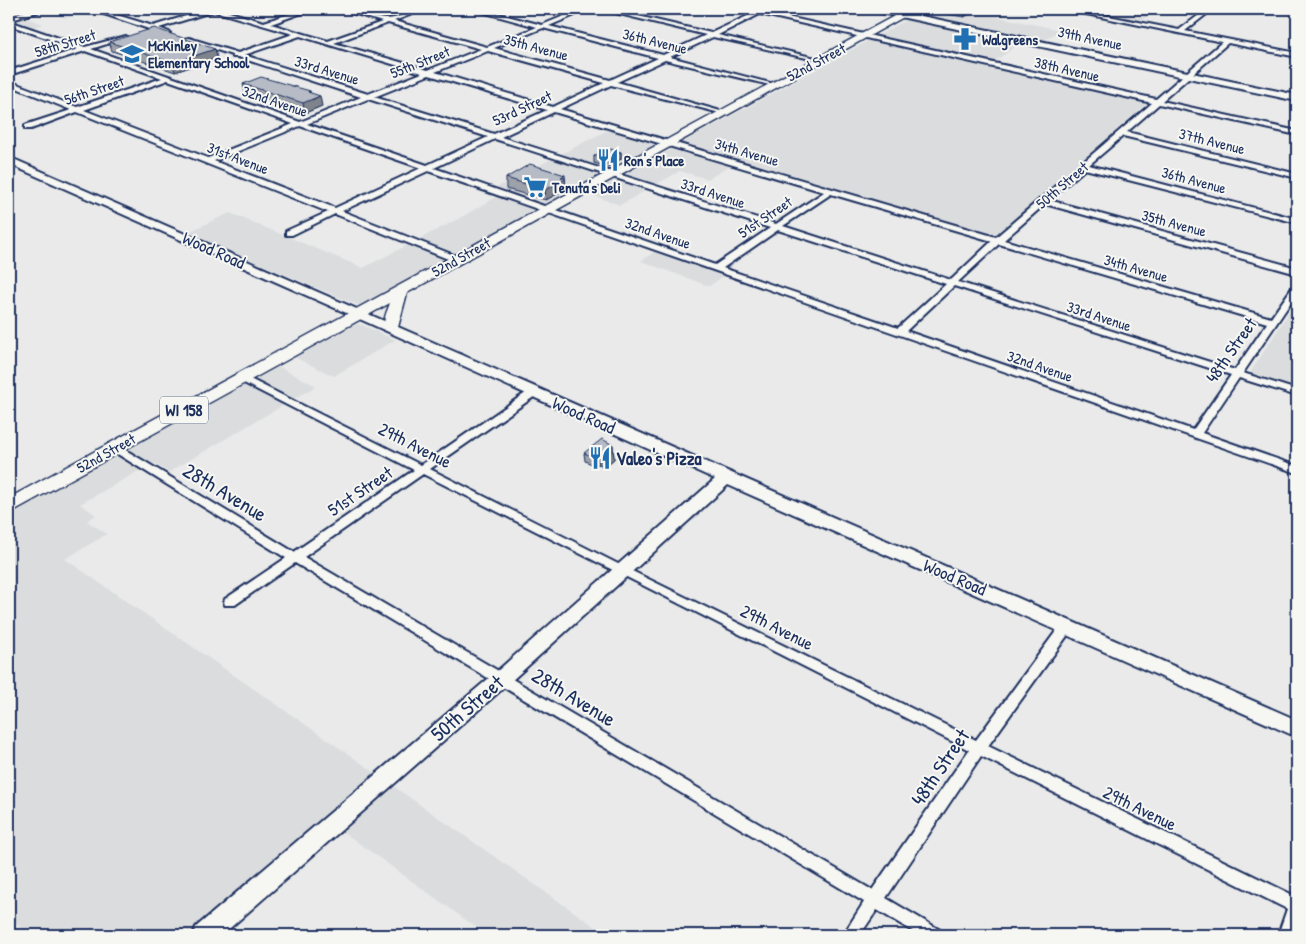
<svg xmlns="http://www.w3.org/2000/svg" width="1306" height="944" font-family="'Patrick Hand',sans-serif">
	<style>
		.built { fill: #dadcde }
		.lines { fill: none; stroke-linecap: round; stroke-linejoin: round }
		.street-casing { stroke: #1b2f5e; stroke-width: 4 }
		.secondary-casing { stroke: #1b2f5e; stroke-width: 4 }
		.primary-casing { stroke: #1b2f5e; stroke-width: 3 }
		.street { fill: #f6f6f2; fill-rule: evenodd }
		.secondary { fill: #f6f6f2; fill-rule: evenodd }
		.primary { fill: #f6f6f2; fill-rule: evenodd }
		.wall { fill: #9da1aa; stroke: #1b2f5e }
		.shaded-wall { fill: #7f838b; stroke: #1b2f5e }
		.building { fill: #b6bbc6; stroke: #1b2f5e }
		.labels { text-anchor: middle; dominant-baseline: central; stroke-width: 4; stroke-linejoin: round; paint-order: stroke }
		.far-street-label { font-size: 15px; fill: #1b2f5e; stroke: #f6f6f2 }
		.far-poi-label { font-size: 15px; font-weight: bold; fill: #1b2f5e; stroke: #f6f6f2; text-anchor: start }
		.shield { fill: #f6f6f2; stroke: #5d6b8a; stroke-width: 1 }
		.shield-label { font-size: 16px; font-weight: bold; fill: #1b2f5e }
		.street-label { font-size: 18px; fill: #1b2f5e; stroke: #f6f6f2 }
		.poi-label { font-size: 18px; font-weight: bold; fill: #1b2f5e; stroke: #f6f6f2; text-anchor: start }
		.near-street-label { font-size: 21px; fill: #1b2f5e; stroke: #f6f6f2 }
	</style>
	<rect width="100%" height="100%" fill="#e9eae9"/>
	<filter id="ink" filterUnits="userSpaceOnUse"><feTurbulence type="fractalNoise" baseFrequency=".02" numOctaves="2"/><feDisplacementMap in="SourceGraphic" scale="10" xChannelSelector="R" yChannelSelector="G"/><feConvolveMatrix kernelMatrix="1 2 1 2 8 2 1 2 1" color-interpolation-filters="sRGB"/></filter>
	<g filter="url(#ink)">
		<path class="built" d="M9 9H99L66 18 41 9 20 16 43 24 27 29 9 23Z
			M924 9H1010L998 17 1060 30 1043 41 917 14Z
			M1072 9H1157L1140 22Z
			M908 19 1022 42 989 65 1147 103 999 234 995 235 981 233 738 161 708 179 680 171 620 205 589 194Z
			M610 129 659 144 360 306 186 233 230 213 363 268 460 218 500 195 490 191Z
			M657 250 725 275 709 286 641 261Z
			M1297 300V391L1257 378 1250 373Z
			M356 324 362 325 395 340 334 376 294 357Z
			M277 366 316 386 169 472 153 463 80 504 96 515 87 521 107 534 65 559 377 774 192 935H28L9 916V515Z
			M393 786 607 935H487L342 831Z"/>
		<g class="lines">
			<defs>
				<path id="street" d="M89 9H97L153 26 209 9H219L264 22 305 9H313L271 24 328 41 382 22 340 9C357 9 372 19 387 19 399 19 412 9 426 9L394 21 487 47 537 27 471 9H480L542 25 581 9H589L549 26 663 55 706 35 599 9H608L711 33 754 13 741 9H751L1156 99 1222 42 1062 9H1073L1179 30 1207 9H1213L1185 31 1297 53V57L1228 43 1162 101 1297 131V135L1159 104 1127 132 1297 174V178L1123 136 1089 165 1297 219V223L1085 169 1049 200 1297 268V274L1045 204 1004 240 1271 318 1294 285 1297 284V293L1243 373 1297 390V396L1239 378 1202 433 1297 466V473L428 171 342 211 459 257V261H453L335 214 292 235H286V231L328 212 77 112 31 129H25V125L71 110 9 85V81L77 107 162 78 85 51 9 75V71L78 49 9 25V21L85 47 126 36V38L91 49 300 122 361 97 238 57H233L232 55 184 39 189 38 238 53 293 34 214 11 159 28 169 32 170 33 167 35ZM760 14 1152 103 996 237 560 109 611 85 724 114V112L617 82 665 60 774 86V84L670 57 713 37 820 61V59L718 35ZM388 23 481 49 428 70 334 43ZM543 28 658 58 610 80 494 48ZM300 36 422 73 368 94 244 55ZM488 51 604 83 553 107 435 72ZM429 75 547 110 494 134 374 97ZM168 80 293 124 208 158 84 110ZM368 99 488 137 427 165 307 124ZM554 112 824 192 776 224 501 137ZM300 126 421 168 335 208 214 161ZM495 139 770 228 715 265 434 168ZM831 194 992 241 951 280 783 226ZM778 230 946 284 898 328 723 268ZM999 244 1267 323 1235 370 958 282ZM954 286 1231 375 1193 430 906 331Z
					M242 375 421 465 530 390H538L539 392 538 394 430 469 626 568 976 740 1062 623H1072L1074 626 1072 629 988 746 1297 897V927L1294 935H1278L1287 909 981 756 886 898 940 930 942 935H919L877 910 860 935H843L864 902 295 563 235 605H225L224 602 225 599 286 558 111 450 110 448 111 446H119L294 552 414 470 238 380 237 378 238 376ZM423 474 969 750 872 890 304 557Z"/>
				<path id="secondary" d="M33 9H46L9 21V15Z
					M873 9H888L1297 95V101L877 12Z
					M9 157 1297 720V737L728 485 509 683 222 935H193L196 927 495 673 715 479 353 316 9 164Z"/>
				<path id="primary" d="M907 9H918L407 293 397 331H387C381 322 387 312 390 303L15 510 9 512V498Z"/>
			</defs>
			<use href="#street" class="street-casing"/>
			<use href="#secondary" class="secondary-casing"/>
			<use href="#primary" class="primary-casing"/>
			<use href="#street" class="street"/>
			<use href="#secondary" class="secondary"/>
			<use href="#primary" class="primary"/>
		</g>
		<path class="wall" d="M942 9H979L964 17 941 13Z
			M1117 9H1137L1134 11Z
			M109 42 217 58 175 72 112 51Z
			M243 84 310 91V93L322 106 305 113 245 93Z
			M621 152V159L607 167 594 163V156Z
			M506 178H565L566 189 546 200 506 189Z
			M613 445 614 459 604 467 599 464 594 465 585 461 584 453Z"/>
		<path class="shaded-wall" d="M968 9H979L964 17 965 11Z
			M215 49 217 58 175 72 173 63Z
			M310 91 312 100 320 96 322 106 305 113 303 103 308 92Z
			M621 152V159L607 167V160Z
			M565 175 566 189 546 200 545 190Z
			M613 445 614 459 604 467 603 459 608 449Z
			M599 456V464L594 465 593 457Z"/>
		<path class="building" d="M955 9H968L965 11Z
			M154 28 215 49 173 63 109 42Z
			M261 77 310 91 308 92 320 96 303 103 243 84Z
			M607 148 621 152 607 160 594 156Z
			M530 164 565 175 561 177 566 179 545 190 506 178Z
			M602 439 613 445 608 449 613 451 603 459 599 456 593 457 584 453Z"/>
	</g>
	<defs>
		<symbol id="pharmacy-bare" viewBox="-9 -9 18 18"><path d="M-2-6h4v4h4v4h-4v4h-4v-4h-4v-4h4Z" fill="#1f6fb2" stroke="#f6f6f2" stroke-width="2.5" paint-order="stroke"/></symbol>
		<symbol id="school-bare" viewBox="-9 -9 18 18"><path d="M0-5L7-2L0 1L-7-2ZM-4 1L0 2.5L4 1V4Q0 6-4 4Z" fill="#1f6fb2" stroke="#f6f6f2" stroke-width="2.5" paint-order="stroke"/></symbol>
		<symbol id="restaurant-bare" viewBox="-9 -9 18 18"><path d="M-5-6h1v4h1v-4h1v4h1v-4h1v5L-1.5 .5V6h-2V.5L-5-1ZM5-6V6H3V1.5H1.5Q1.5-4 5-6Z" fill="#1f6fb2" stroke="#f6f6f2" stroke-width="2.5" paint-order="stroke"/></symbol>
		<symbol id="supermarket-bare" viewBox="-9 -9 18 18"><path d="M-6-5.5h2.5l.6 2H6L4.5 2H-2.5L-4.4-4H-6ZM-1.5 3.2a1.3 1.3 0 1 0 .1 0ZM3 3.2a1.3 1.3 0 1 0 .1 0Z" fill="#1f6fb2" stroke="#f6f6f2" stroke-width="2.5" paint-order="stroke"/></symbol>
	</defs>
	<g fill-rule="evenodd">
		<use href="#pharmacy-bare" x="949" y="23" width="32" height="32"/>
		<use href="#school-bare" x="116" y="38" width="32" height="32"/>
		<use href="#restaurant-bare" x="592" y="144" width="32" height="32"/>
		<use href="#supermarket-bare" x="519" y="171" width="32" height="32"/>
		<use href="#restaurant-bare" x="584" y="442" width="32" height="32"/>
	</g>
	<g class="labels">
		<g class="far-street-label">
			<text transform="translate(1090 38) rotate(12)">39th Avenue</text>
			<text transform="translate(655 41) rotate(14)">36th Avenue</text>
			<text transform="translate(65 43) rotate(-17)">58th Street</text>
			<text transform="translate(536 47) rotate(15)">35th Avenue</text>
			<text transform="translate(420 62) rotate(-22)">55th Street</text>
			<text transform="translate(816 62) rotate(-28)">52nd Street</text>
			<text transform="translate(1067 69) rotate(13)">38th Avenue</text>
			<text transform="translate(327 70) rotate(17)">33rd Avenue</text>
			<text transform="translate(94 90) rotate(-19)">56th Street</text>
			<text transform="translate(275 101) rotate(19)">32nd Avenue</text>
			<text transform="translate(522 108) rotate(-25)">53rd Street</text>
			<text transform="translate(1212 141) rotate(14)">37th Avenue</text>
			<text transform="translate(747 152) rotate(16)">34th Avenue</text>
			<text transform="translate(238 158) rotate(21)">31st Avenue</text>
			<text transform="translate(1194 180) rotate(15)">36th Avenue</text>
			<text transform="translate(1062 185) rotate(-41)">50th Street</text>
			<text transform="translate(713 193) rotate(18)">33rd Avenue</text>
			<text transform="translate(765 217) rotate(-34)">51st Street</text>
			<text transform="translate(1174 223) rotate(15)">35th Avenue</text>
			<text transform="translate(658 233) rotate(19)">32nd Avenue</text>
			<text transform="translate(461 257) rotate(-29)">52nd Street</text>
			<text transform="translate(1136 268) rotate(16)">34th Avenue</text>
			<text transform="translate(1099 316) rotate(18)">33rd Avenue</text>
			<text transform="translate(1040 366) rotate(19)">32nd Avenue</text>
			<text transform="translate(106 453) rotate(-29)">52nd Street</text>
		</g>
		<g class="far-poi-label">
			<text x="982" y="39">Walgreens</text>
			<text x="148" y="45">McKinley<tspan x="148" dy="17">Elementary School</tspan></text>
			<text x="624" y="160">Ron's Place</text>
			<text x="552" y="187">Tenuta's Deli</text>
		</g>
		<rect class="shield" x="160" y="396.5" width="48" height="27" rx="4"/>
		<g class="shield-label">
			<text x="184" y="410">WI 158</text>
		</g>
		<g class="street-label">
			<text transform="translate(214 250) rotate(24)">Wood Road</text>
			<text transform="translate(1231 350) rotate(-55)">48th Street</text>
			<text transform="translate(584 415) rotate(24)">Wood Road</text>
			<text transform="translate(415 445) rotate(27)">29th Avenue</text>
			<text transform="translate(360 491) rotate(-34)">51st Street</text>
			<text transform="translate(955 577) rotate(23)">Wood Road</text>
			<text transform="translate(777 627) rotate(27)">29th Avenue</text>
			<text transform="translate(1140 808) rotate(26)">29th Avenue</text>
		</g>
		<g class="poi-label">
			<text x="616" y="458">Valeo's Pizza</text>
		</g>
		<g class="near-street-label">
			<text transform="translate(225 492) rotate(31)">28th Avenue</text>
			<text transform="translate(574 697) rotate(31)">28th Avenue</text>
			<text transform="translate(467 708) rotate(-41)">50th Street</text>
			<text transform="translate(940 767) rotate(-56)">48th Street</text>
		</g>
	</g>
	<rect width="1306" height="944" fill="none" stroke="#f6f6f2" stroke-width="30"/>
	<rect x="15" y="15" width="1276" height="914" fill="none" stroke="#1b2f5e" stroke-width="2" filter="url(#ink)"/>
</svg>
